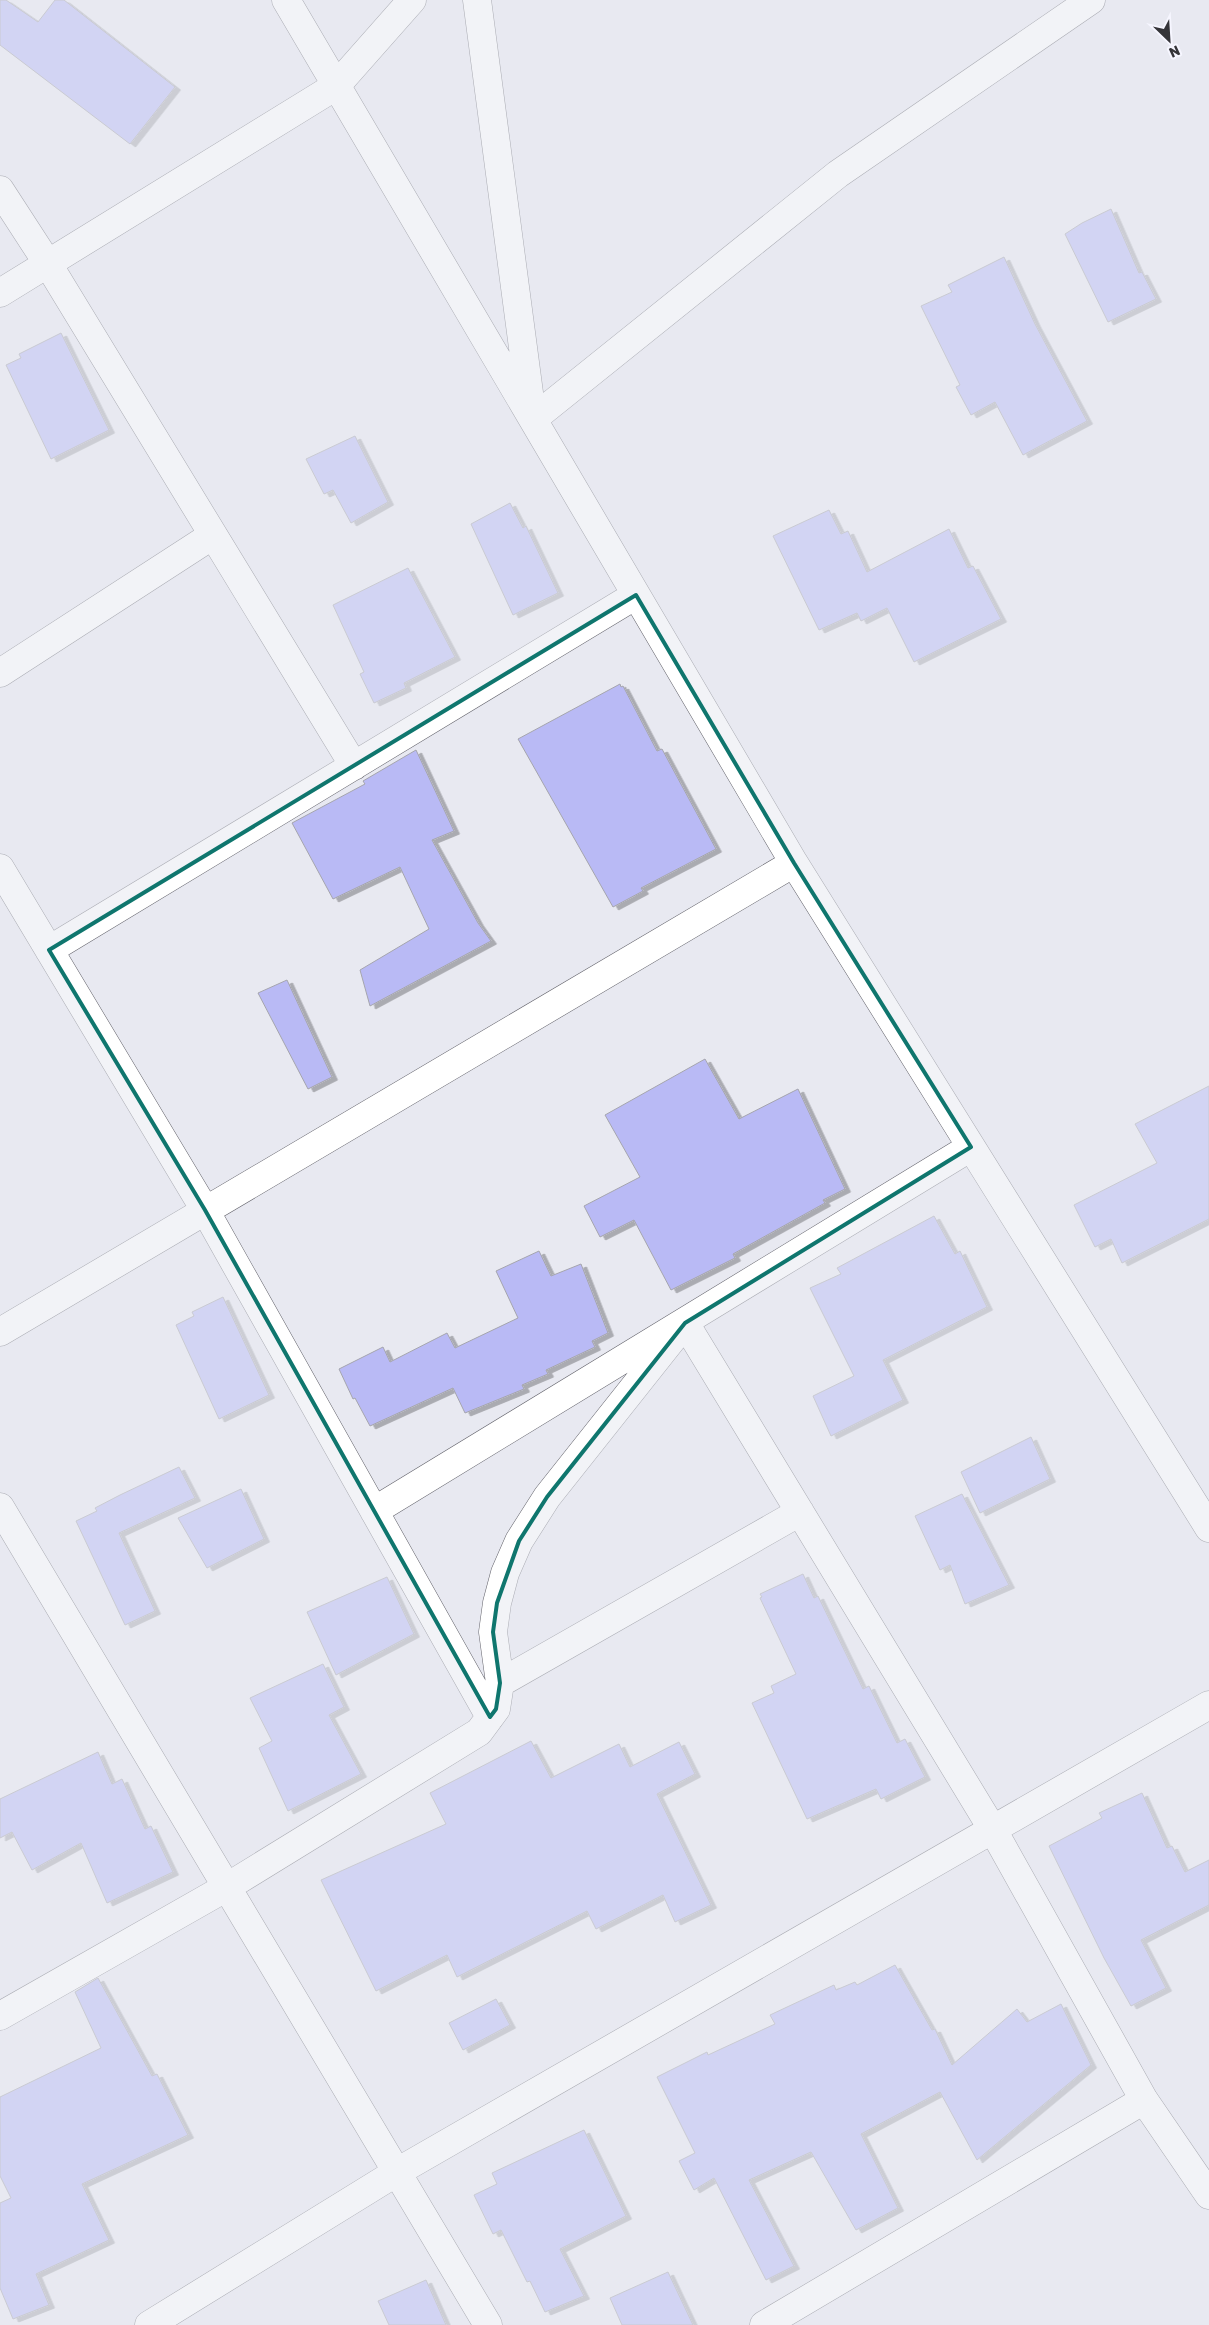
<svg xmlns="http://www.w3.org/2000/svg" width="1209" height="2325" font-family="Rubik,sans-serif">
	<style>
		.building { fill: #b9baf5; stroke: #a5a5ad; filter: url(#shadow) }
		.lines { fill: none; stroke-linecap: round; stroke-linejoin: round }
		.minor-casing { stroke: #63636b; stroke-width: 29 }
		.minor { stroke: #fff; stroke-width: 28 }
		.marked { fill: none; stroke: #0f766e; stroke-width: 4; stroke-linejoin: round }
	</style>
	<defs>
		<filter id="shadow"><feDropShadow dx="5.5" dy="3" stdDeviation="0" flood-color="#0004"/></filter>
	</defs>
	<rect width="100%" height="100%" fill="#e8e9f1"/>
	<path class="building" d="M0 0H6L38 22 55 0H64L175 87 130 144 0 45Z
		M1111 209 1139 273 1142 272 1156 299 1108 322 1065 234 1082 223Z
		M1004 257 1035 324 1087 421 1023 455 995 402 971 415 956 387 960 385 921 306 952 292 948 285Z
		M61 333 109 430 51 459 6 365 21 358 19 354Z
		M355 436 388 502 351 523 333 490 324 494 306 459Z
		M510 503 523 528 526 526 558 593 513 615 471 524Z
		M829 510 841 534 848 531 867 572 949 529 968 568 973 566 1001 619 914 662 887 608 861 621 857 613 819 630 773 536Z
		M408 568 455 657 404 683 406 688 374 703 360 674 364 672 333 605Z
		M620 684 621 687 623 686 657 751 662 749 716 849 641 888 643 891 613 907 518 739Z
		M416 750 454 831 432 840 478 923 491 941 370 1006 360 970 429 929 400 867 333 899 292 823 365 784 363 781Z
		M287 980 332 1077 308 1089 258 993Z
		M705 1059 739 1119 798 1089 845 1189 823 1200 825 1203 733 1254 735 1258 671 1290 634 1220 600 1237 584 1206 640 1177 605 1115Z
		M1209 1086V1219L1122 1263 1111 1239 1095 1247 1074 1205 1157 1163 1135 1124Z
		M934 1216 955 1254 960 1251 987 1307 883 1360 903 1400 831 1436 813 1396 854 1376 810 1288 841 1274 837 1268Z
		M539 1251 551 1276 581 1264 608 1333 592 1341 595 1347 546 1370 548 1374 522 1385 524 1389 465 1413 453 1388 370 1426 355 1398 353 1399 339 1369 383 1347 390 1362 447 1333 455 1348 518 1318 496 1271Z
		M223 1297 269 1395 219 1419 176 1325 194 1316 192 1312Z
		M1031 1437 1050 1479 980 1513 961 1472Z
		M179 1467 195 1498 119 1533 155 1611 125 1625 76 1521 97 1511 95 1508 120 1495Z
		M241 1489 264 1539 207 1568 178 1518Z
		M962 1494 1009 1585 965 1604 950 1565 940 1570 915 1516Z
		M803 1574 814 1598 818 1596 863 1689 869 1686 897 1743 905 1739 925 1777 881 1799 876 1789 807 1819 752 1703 774 1693 771 1686 796 1674 760 1598 762 1597 760 1594Z
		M387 1577 414 1634 336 1675 307 1612Z
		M323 1664 344 1707 329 1715 361 1774 288 1811 259 1748 272 1741 250 1698Z
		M531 1741 551 1778 619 1744 630 1767 679 1742 695 1774 657 1794 711 1905 675 1922 663 1895 596 1929 587 1911 457 1977 447 1955 376 1991 321 1880 446 1824 430 1793Z
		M98 1752 112 1784 122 1779 145 1829 151 1826 173 1872 107 1903 81 1843 32 1870 12 1832 0 1838V1799Z
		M1142 1793 1167 1848 1172 1846 1185 1872 1209 1860V1905L1141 1940 1166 1988 1131 2006 1104 1958 1049 1846 1102 1818 1099 1813Z
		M895 1965 932 2030 935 2029 952 2065 1017 2009 1027 2022 1061 2004 1091 2065 977 2160 940 2092 861 2134 898 2208 856 2230 811 2152 749 2180 794 2266 766 2280 714 2178 694 2190 679 2161 695 2153 657 2077 707 2052 708 2055 775 2024 770 2015 834 1985 836 1990 855 1982 857 1985Z
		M98 1978 152 2076 157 2074 188 2135 82 2184 109 2240 36 2274 49 2305 13 2319 0 2288V2203L11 2198 0 2176V2097L101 2048 75 1992Z
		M496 1999 510 2025 463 2050 449 2023Z
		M584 2130 626 2216 560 2249 584 2296 545 2312 530 2281 527 2282 501 2230 493 2234 474 2195 497 2184 492 2173Z
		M668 2272 693 2325H622L610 2298Z
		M426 2280 446 2325H389L378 2301Z"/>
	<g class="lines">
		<defs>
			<path id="minor" d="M286 0 794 863 1209 1528
				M477 0 531 408
				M0 190 48 264 354 766
				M0 293 336 86 412 0
				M533 419 838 174 1091 0
				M0 673 213 535
				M0 868 205 1210 490 1717
				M49 950 636 595
				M0 1332 794 863
				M0 1507 488 2325
				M374 1511 971 1147
				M500 1683 800 1512
				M0 2016 227 1887 479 1732 496 1709 500 1683 493 1632 497 1603 505 1573 519 1541 547 1497 685 1323 993 1830 1144 2100 1209 2195
				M149 2325 397 2172 1209 1705
				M764 2325 1144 2100"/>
		</defs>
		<use href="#minor" class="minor-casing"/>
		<use href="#minor" class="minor"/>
	</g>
	<path d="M0 0H1209V2325H0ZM636 595 794 863 971 1147 685 1323 547 1497 519 1541 497 1603 493 1632 500 1683 496 1709 490 1717 205 1210 49 950Z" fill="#e8e9f1" fill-opacity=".55" fill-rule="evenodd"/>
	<path class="marked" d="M636 595 794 863 971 1147 685 1323 547 1497 519 1541 497 1603 493 1632 500 1683 496 1709 490 1717 205 1210 49 950Z"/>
	<g transform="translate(1169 40) rotate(155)" stroke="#f6f6ff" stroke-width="4" paint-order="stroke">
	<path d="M0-4L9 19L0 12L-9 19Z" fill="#343438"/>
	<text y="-8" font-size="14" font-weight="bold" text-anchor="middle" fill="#343438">N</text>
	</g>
</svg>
